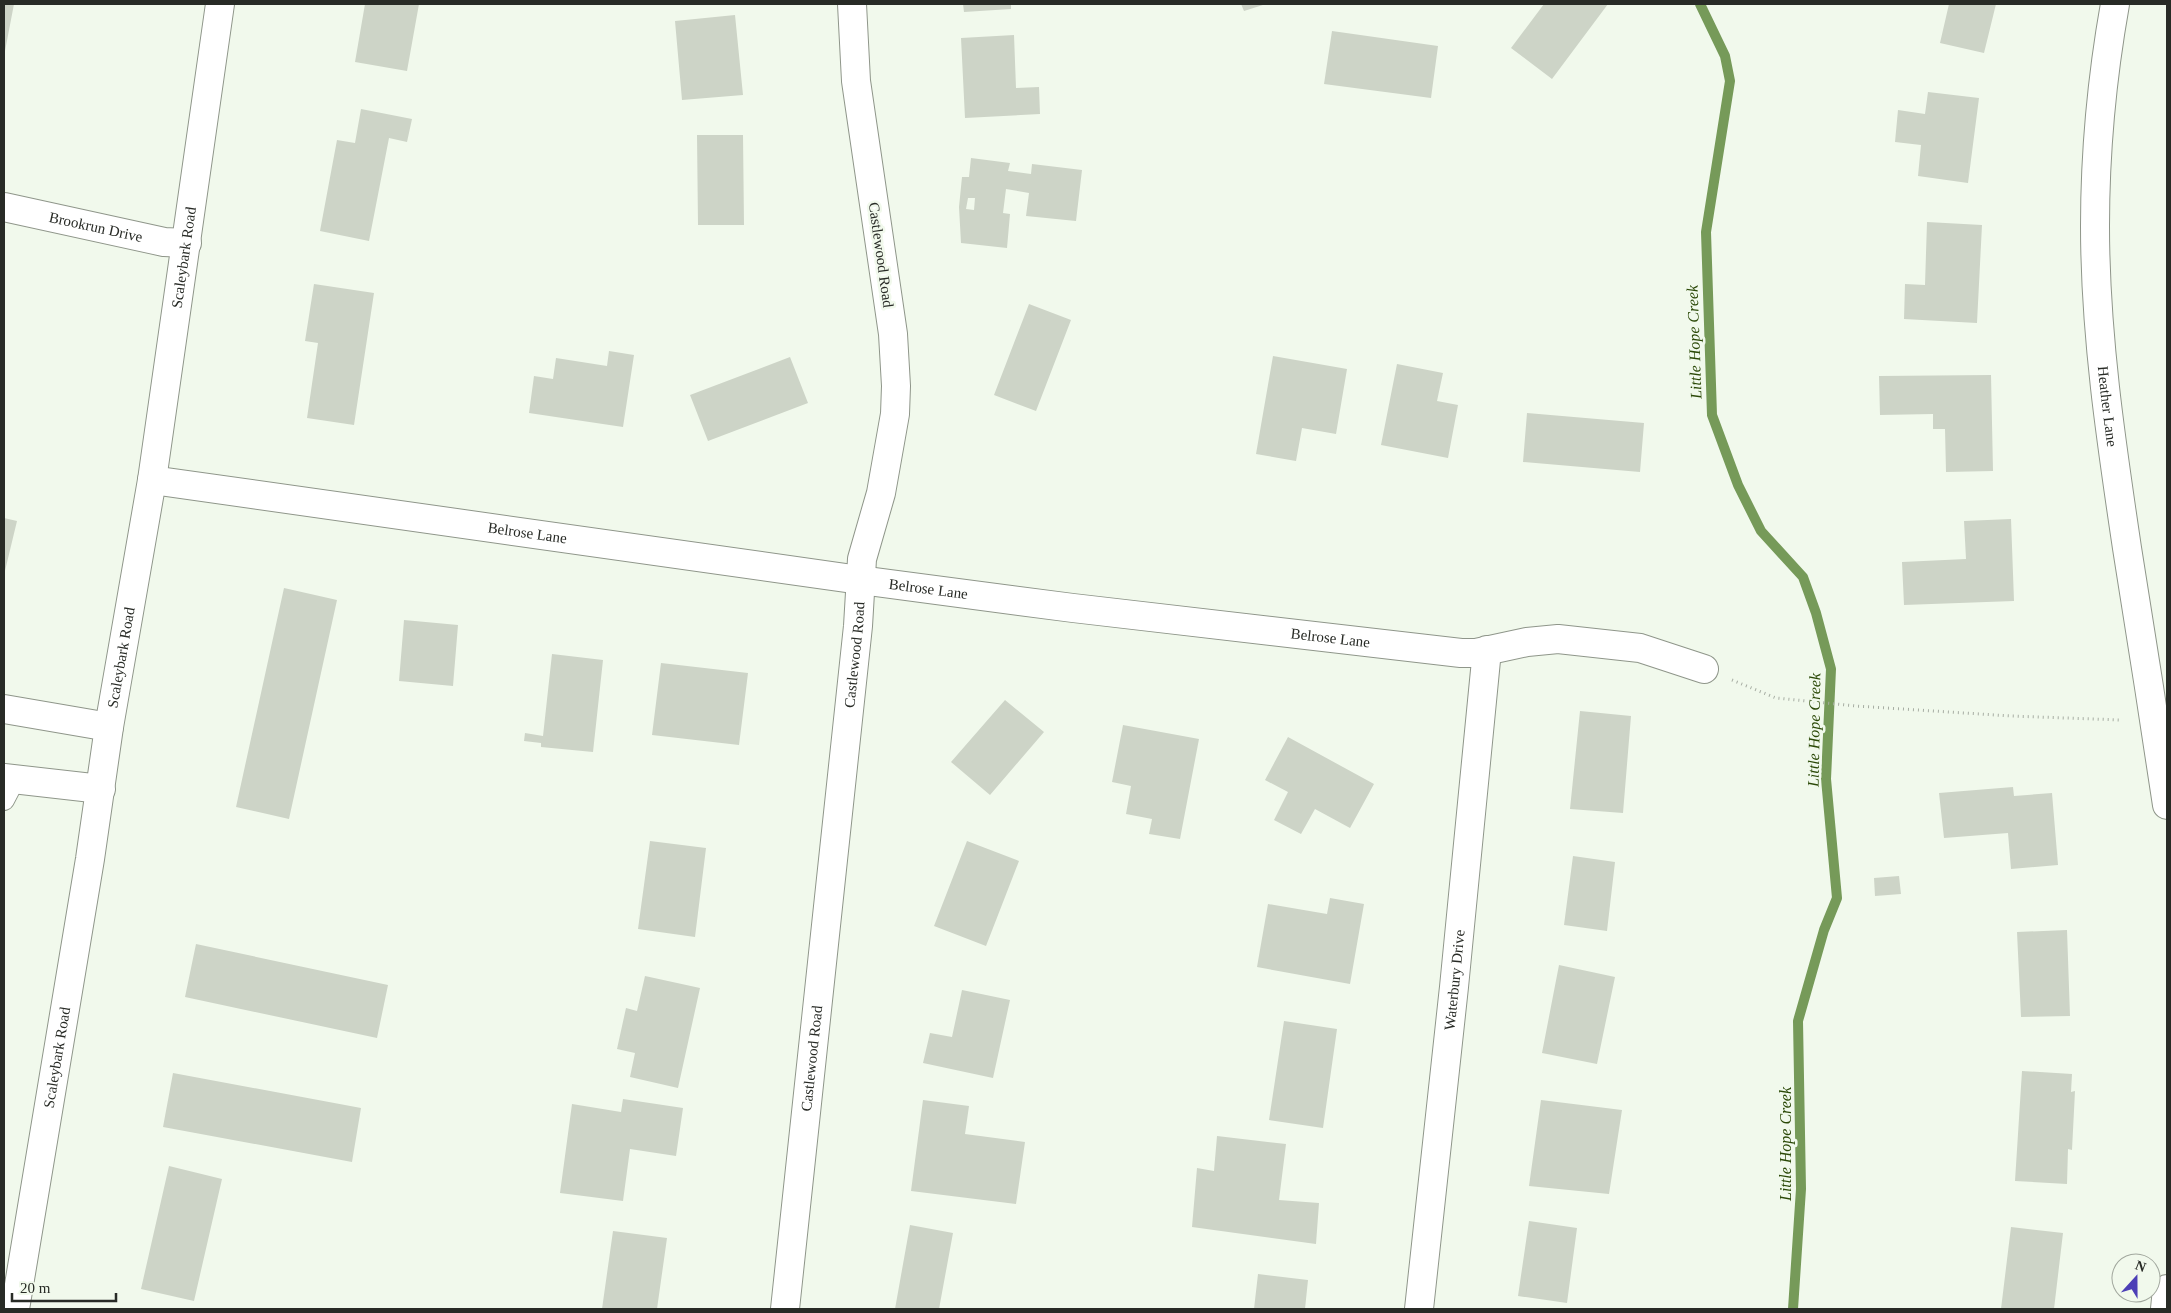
<svg xmlns="http://www.w3.org/2000/svg" width="2171" height="1313" font-family="Georgia,serif">
	<style>
		.lines { fill: none; stroke-linecap: round; stroke-linejoin: round }
		.stream { stroke: #769a59; stroke-width: 10 }
		.building { fill: #cdd4c7; fill-rule: evenodd }
		.service-casing { stroke: #8f968a; stroke-width: 22 }
		.minor-casing { stroke: #8f968a; stroke-width: 30 }
		.tertiary-casing { stroke: #8f968a; stroke-width: 30 }
		.path { stroke: #a7ada3; stroke-width: 3; stroke-dasharray: 1 4; stroke-linecap: butt }
		.service { stroke: #fff; stroke-width: 20 }
		.minor { stroke: #fff; stroke-width: 28 }
		.tertiary { stroke: #fff; stroke-width: 28 }
		.labels { text-anchor: middle; dominant-baseline: central; stroke-width: 5; stroke-linejoin: round; paint-order: stroke }
		.street-label { font-size: 15px; fill: #282b26; stroke: #f1f9ec }
		.water-label { font-size: 16px; font-style: italic; fill: #2b4907; stroke: #f1f9ec }
	</style>
	<rect width="100%" height="100%" fill="#f1f9ec"/>
	<g class="lines">
		<path class="stream" d="M1700 4 1725 56 1730 81 1706 232 1712 415 1738 485 1761 531 1803 577 1816 613 1831 669 1826 779 1837 898 1824 930 1798 1021 1801 1189 1793 1309"/>
	</g>
	<path class="building" d="M4 4H14L5 51H4Z
		M365 4H419L407 71 355 62Z
		M963 4H1011V9L964 12Z
		M1241 4H1266L1244 11Z
		M1544 4H1608L1552 79 1511 48Z
		M1949 4H1996L1984 53 1940 43Z
		M735 15 743 95 682 100 675 21Z
		M1332 31 1438 46 1431 98 1324 84Z
		M1014 35 1016 88 1039 87 1040 114 965 118 961 38Z
		M1928 92 1979 98 1968 183 1918 176 1921 145 1895 142 1898 110 1925 114Z
		M361 109 412 119 407 142 389 138 369 241 320 231 337 140 355 143Z
		M697 135H743L744 225H698Z
		M971 158 1010 163 1008 171 1031 174 1032 164 1082 170 1076 221 1026 216 1029 193 1006 189 1003 213 1010 214 1007 248 961 243 959 207 962 177H969ZM968 198H975L974 210 966 209Z
		M1927 222 1982 225 1977 323 1904 319 1905 284 1925 285Z
		M314 284 374 293 354 425 307 418 318 343 305 341Z
		M1029 304 1071 320 1036 411 994 395Z
		M609 351 634 355 623 427 529 413 534 376 553 379 556 358 607 366Z
		M1273 356 1347 369 1336 434 1302 428 1296 461 1256 454Z
		M790 357 808 403 708 441 690 395Z
		M1397 364 1443 373 1437 401 1458 405 1448 458 1381 445Z
		M1991 375 1993 471 1946 472 1945 429H1933V414L1880 415 1879 376Z
		M1527 413 1644 423 1640 472 1523 462Z
		M4 518 17 521 4 575Z
		M2011 519 2014 601 1904 605 1902 562 1966 559 1964 521Z
		M284 588 337 600 289 819 236 807Z
		M404 620 458 625 453 686 399 681Z
		M552 654 603 660 593 752 541 747V743L524 741 525 733 543 736Z
		M661 663 748 673 739 745 652 735Z
		M1005 700 1044 732 990 795 951 762Z
		M1580 711 1631 716 1623 813 1570 809Z
		M1123 725 1199 739 1180 839 1149 834 1152 819 1126 814 1131 786 1112 782Z
		M1288 737 1374 784 1350 828 1315 809 1301 834 1274 820 1288 792 1265 780Z
		M2013 787 2014 796 2052 793 2058 865 2011 869 2008 833 1944 838 1939 793Z
		M650 841 706 848 695 937 638 929Z
		M967 841 1019 861 986 946 934 926Z
		M1573 856 1615 862 1607 931 1564 925Z
		M1899 876 1901 894 1875 896 1874 878Z
		M1330 898 1364 904 1350 984 1257 967 1268 904 1327 914Z
		M2067 930 2070 1016 2021 1017 2017 932Z
		M196 944 388 985 377 1038 185 997Z
		M1559 965 1615 977 1597 1064 1542 1053Z
		M645 976 700 988 678 1088 630 1077 635 1053 617 1049 626 1008 637 1011Z
		M962 990 1010 1000 993 1078 923 1063 930 1033 952 1037Z
		M1284 1021 1337 1029 1323 1128 1269 1120Z
		M2022 1071 2072 1074 2071 1092 2075 1091 2072 1150 2068 1149 2067 1184 2015 1181Z
		M173 1073 361 1108 352 1162 163 1127Z
		M623 1099 683 1108 676 1156 630 1149 623 1201 560 1193 572 1104 621 1112Z
		M923 1100 969 1106 965 1134 1025 1142 1016 1204 911 1191Z
		M1541 1100 1622 1110 1609 1194 1529 1186Z
		M1217 1136 1286 1144 1279 1200 1319 1203 1316 1244 1192 1227 1197 1168 1214 1171Z
		M169 1166 222 1179 194 1301 141 1289Z
		M1529 1221 1577 1228 1567 1303 1518 1296Z
		M910 1225 953 1233 939 1309H895Z
		M2011 1227 2063 1233 2054 1309H2001Z
		M613 1231 667 1238 657 1309H602Z
		M1258 1274 1308 1280 1305 1309H1254Z"/>
	<g class="lines">
		<defs>
			<path id="service" d="M4 800 15 779"/>
			<g id="minor">
				<path id="s1" d="M2115 4C2102 77 2095 151 2095 226 2095 334 2111 441 2127 548 2141 634 2154 719 2167 805"/>
				<path id="s2" d="M4 207 164 242 187 243"/>
				<path id="s3" d="M152 480 860 580 1073 608 1461 653H1476L1527 642 1558 639 1640 648 1704 669"/>
				<path d="M4 709 109 727"/>
				<path d="M4 778 101 789"/>
				<path id="s4" d="M785 1309 858 626 862 559 881 493 895 414 896 386 893 334 856 81 852 4"/>
				<path id="s5" d="M1419 1309 1454 987 1487 650"/>
				<path d="M2165 1309 2167 1289"/>
			</g>
			<g id="tertiary">
				<path id="s6" d="M15 1309 90 859 109 727 152 480 220 4"/>
			</g>
		</defs>
		<use href="#service" class="service-casing"/>
		<use href="#minor" class="minor-casing"/>
		<use href="#tertiary" class="tertiary-casing"/>
		<path class="path" d="M1732 680 1776 698 1856 706 2011 716 2121 720"/>
		<use href="#service" class="service"/>
		<use href="#minor" class="minor"/>
		<use href="#tertiary" class="tertiary"/>
	</g>
	<g class="labels">
		<g class="street-label">
			<text stroke="none"><textPath href="#s2" startOffset="94">Brookrun Drive</textPath></text>
			<text transform="translate(881 255) rotate(82)">Castlewood Road</text>
			<text stroke="none"><textPath href="#s6" startOffset="1065">Scaleybark Road</textPath></text>
			<text stroke="none"><textPath href="#s1" startOffset="404">Heather Lane</textPath></text>
			<text stroke="none"><textPath href="#s3" startOffset="379">Belrose Lane</textPath></text>
			<text stroke="none"><textPath href="#s3" startOffset="784">Belrose Lane</textPath></text>
			<text stroke="none"><textPath href="#s3" startOffset="1189">Belrose Lane</textPath></text>
			<text stroke="none"><textPath href="#s4" startOffset="658">Castlewood Road</textPath></text>
			<text stroke="none"><textPath href="#s6" startOffset="660">Scaleybark Road</textPath></text>
			<text stroke="none"><textPath href="#s5" startOffset="331">Waterbury Drive</textPath></text>
			<text stroke="none"><textPath href="#s6" startOffset="255">Scaleybark Road</textPath></text>
			<text stroke="none"><textPath href="#s4" startOffset="252">Castlewood Road</textPath></text>
		</g>
		<g class="water-label">
			<text transform="translate(1694 342) rotate(-92)">Little Hope Creek</text>
			<text transform="translate(1814 730) rotate(-89)">Little Hope Creek</text>
			<text transform="translate(1785 1144) rotate(-90)">Little Hope Creek</text>
		</g>
	</g>
	<rect width="2171" height="1313" fill="none" stroke="#282b26" stroke-width="10"/>
	<g transform="translate(2136 1278) rotate(21)"><circle r="24" fill="#f1f9ec" stroke="#a1a79d"/>
	<path d="M0-4L9 19L0 12L-9 19Z" fill="#4c3fb6"/>
	<text y="-8" font-size="14" font-weight="bold" text-anchor="middle" fill="#282b26">N</text>
	</g>
	<path d="M12 1293v8h104v-8" fill="none" stroke="#282b26" stroke-width="2.5"/>
	<text x="20" y="1293" font-size="15" fill="#282b26" stroke="#f1f9ec" stroke-width="4" paint-order="stroke">20 m</text>
</svg>
